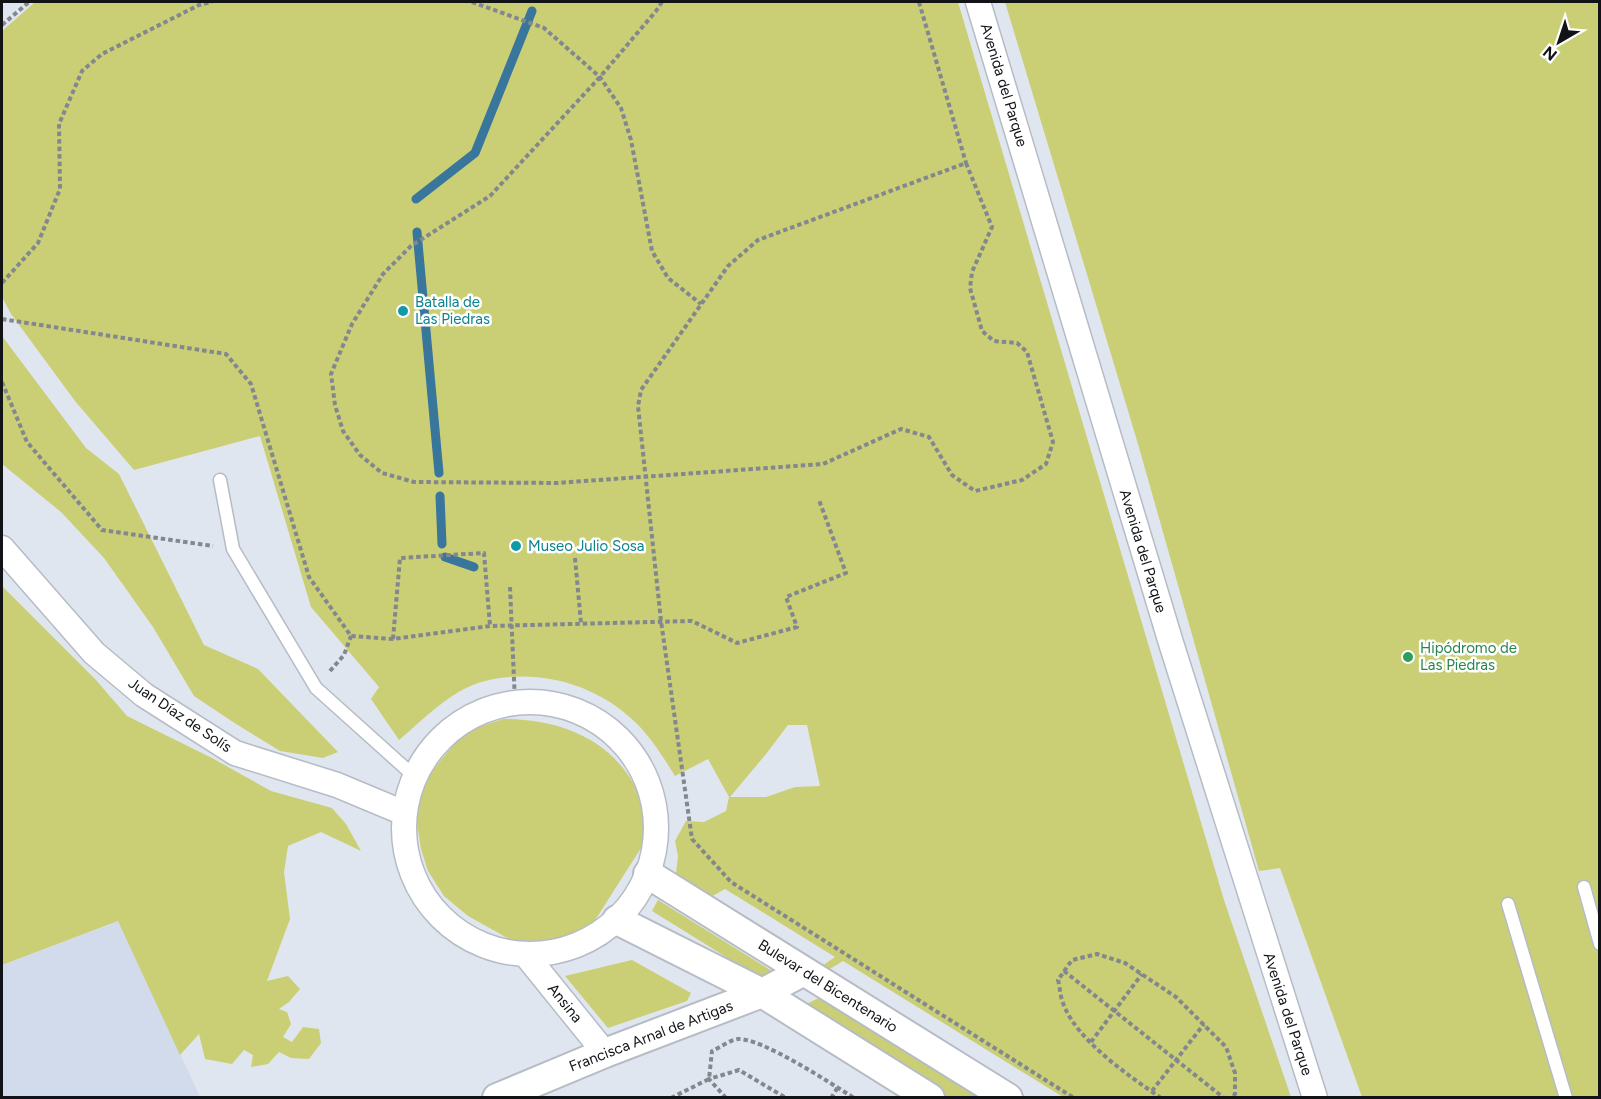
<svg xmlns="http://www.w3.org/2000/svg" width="1601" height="1099" font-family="Figtree,sans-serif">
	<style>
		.built { fill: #d2dbeb }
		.green { fill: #cacf75; fill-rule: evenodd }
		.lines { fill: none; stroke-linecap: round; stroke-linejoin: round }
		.stream { stroke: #38769c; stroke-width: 9 }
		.service-casing { stroke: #b6bcc5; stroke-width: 15 }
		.minor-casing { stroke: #b6bcc5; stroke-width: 27 }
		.tertiary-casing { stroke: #b6bcc5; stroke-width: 32 }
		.path { stroke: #83878e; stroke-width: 4; stroke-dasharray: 4.5 3; stroke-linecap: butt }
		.service { stroke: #fff; stroke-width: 12 }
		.minor { stroke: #fff; stroke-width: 24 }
		.tertiary { stroke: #fff; stroke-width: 28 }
		.culture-dot { fill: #0f9aa8; stroke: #fff; stroke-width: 2 }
		.leisure-dot { fill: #2e9e5b; stroke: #fff; stroke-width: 2 }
		.labels { text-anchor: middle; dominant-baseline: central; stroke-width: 5; stroke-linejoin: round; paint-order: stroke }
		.street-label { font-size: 15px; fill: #121317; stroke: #fff }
		.culture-label { font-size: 15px; fill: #0d838f; stroke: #fff; text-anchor: start }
		.leisure-label { font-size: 15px; fill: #27864d; stroke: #fff; text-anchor: start }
	</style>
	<rect width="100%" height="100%" fill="#e0e6ef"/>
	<path class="built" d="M119 921 200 1097 2 1098V965Z"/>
	<path class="green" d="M35 2H958L1224 900 1291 1097H1063L843 961 825 972 819 968 835 957 725 889 707 899 678 881 676 873 678 856 675 841 686 821 704 822 726 811 729 797 708 759 675 776C663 757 651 737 634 721 595 683 534 667 481 682 449 692 424 719 399 740L371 699 379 687 311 607 260 436 134 470 75 401 11 314 2 297V31ZM788 725H807L820 786 795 787 766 797H730L766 754Z
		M1005 2H1599V1097H1362L1280 868 1259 871 1138 444Z
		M2 336 86 448 119 474 204 645 258 669 338 752 323 758 280 751 233 722 194 696 153 627 104 558 61 512 2 464Z
		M2 586 96 680 127 716 212 758 271 791 332 808 346 824 361 851 321 832 288 846 284 872 290 919 267 981 288 976 300 989 289 1002 279 1009 287 1012 291 1024 283 1037 292 1042 303 1027 319 1029 321 1043 309 1059 291 1058 279 1052 268 1064 251 1067 253 1055 244 1050 232 1064 205 1059 199 1034 180 1055 118 921 2 965Z
		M503 719C558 719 611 738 637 790 644 803 646 820 650 834L592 925 572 935 550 942 511 940 468 916 444 896 428 871 421 849 417 824 420 793 431 772 461 736 482 726Z
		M658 900 772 971 760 978 652 911Z
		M632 960 691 993 687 1001 608 1028 565 976Z
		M821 997 988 1097H948L800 1007Z"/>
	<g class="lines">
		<path class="stream" d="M416 199 475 153 532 11
			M417 232 439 473
			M440 496 442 544
			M445 557 474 567"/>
		<defs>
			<path id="service" d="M220 480 233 549 316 688 414 776
				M1584 887 1600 944
				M1508 904 1566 1098"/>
			<path id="minor" d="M978 2 1171 643 1315 1098
				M2 548 94 653 144 695 235 753 337 785 404 813
				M404 828a126 126 0 1 1 252 0a126 126 0 1 1-252 0Z
				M525 954 605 1053"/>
			<path id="tertiary" d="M648 874 1008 1098
				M617 920 762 993 930 1098
				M497 1098 605 1053 762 993 804 971"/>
		</defs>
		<use href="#service" class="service-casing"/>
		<use href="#minor" class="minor-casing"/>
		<use href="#tertiary" class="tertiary-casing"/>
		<path class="path" d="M472 2 544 28 600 77 621 108 631 140 652 251 668 278 701 304
			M662 2 656 11 600 77 490 196 411 246 383 274 352 324 331 374 335 405 343 431 360 455 382 473 414 482 557 483 823 464 901 429 929 437 952 475 975 491 1022 480 1046 464 1053 442 1027 352 1017 343 994 341 982 331 970 288 972 272 992 227 966 163 758 240 728 266 641 390 638 406 661 621 692 839 731 882 1074 1098
			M919 2 966 163
			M2 25 29 2
			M2 283 38 243 60 189 59 124 82 71 102 54 199 5 212 2
			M2 319 226 354 251 384 309 577 351 636 393 639 490 626 692 621 737 643 797 627 786 597 846 573 819 500
			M2 382 27 442 102 530 213 546
			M575 558 581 623
			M510 587 515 702
			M393 639 400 558 484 553 490 626
			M330 671 344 655 351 636
			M1064 971 1224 1098
			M1091 1042 1142 974
			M1152 1091 1204 1024
			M671 1098 709 1079 712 1051C719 1048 730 1040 738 1039 762 1038 832 1084 854 1098
			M726 1098 709 1079 739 1070 786 1098
			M831 1098 838 1087
			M1161 1098C1129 1076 1076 1040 1063 1003 1060 996 1060 987 1058 980L1072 960 1097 954 1125 963 1176 997 1226 1047 1235 1073V1094L1232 1098"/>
		<use href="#service" class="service"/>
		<use href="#minor" class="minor"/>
		<use href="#tertiary" class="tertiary"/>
	</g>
	<g class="culture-dot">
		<circle cx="403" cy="311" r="6"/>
		<circle cx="516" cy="546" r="6"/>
	</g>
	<circle class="leisure-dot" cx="1408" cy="657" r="6"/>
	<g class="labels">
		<g class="street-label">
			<text transform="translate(1004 85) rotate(73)">Avenida del Parque</text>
			<text transform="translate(1143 551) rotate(73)">Avenida del Parque</text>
			<text transform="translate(180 715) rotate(34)">Juan Díaz de Solís</text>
			<text transform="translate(828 986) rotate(32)">Bulevar del Bicentenario</text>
			<text transform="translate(565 1003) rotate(51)">Ansina</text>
			<text transform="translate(1288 1014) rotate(72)">Avenida del Parque</text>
			<text transform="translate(651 1036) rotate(-21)">Francisca Arnal de Artigas</text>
		</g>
		<g class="culture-label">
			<text x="415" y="302">Batalla de<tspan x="415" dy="17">Las Piedras</tspan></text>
			<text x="528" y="546">Museo Julio Sosa</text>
		</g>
		<g class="leisure-label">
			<text x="1420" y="648">Hipódromo de<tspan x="1420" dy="17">Las Piedras</tspan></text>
		</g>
	</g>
	<rect width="1601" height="1099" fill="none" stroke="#121317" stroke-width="6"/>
	<g transform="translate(1559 42) rotate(219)" stroke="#ffffff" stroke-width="4.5" paint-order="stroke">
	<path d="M0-4.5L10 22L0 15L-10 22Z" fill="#121317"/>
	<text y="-9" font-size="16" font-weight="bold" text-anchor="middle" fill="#121317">N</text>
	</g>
</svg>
